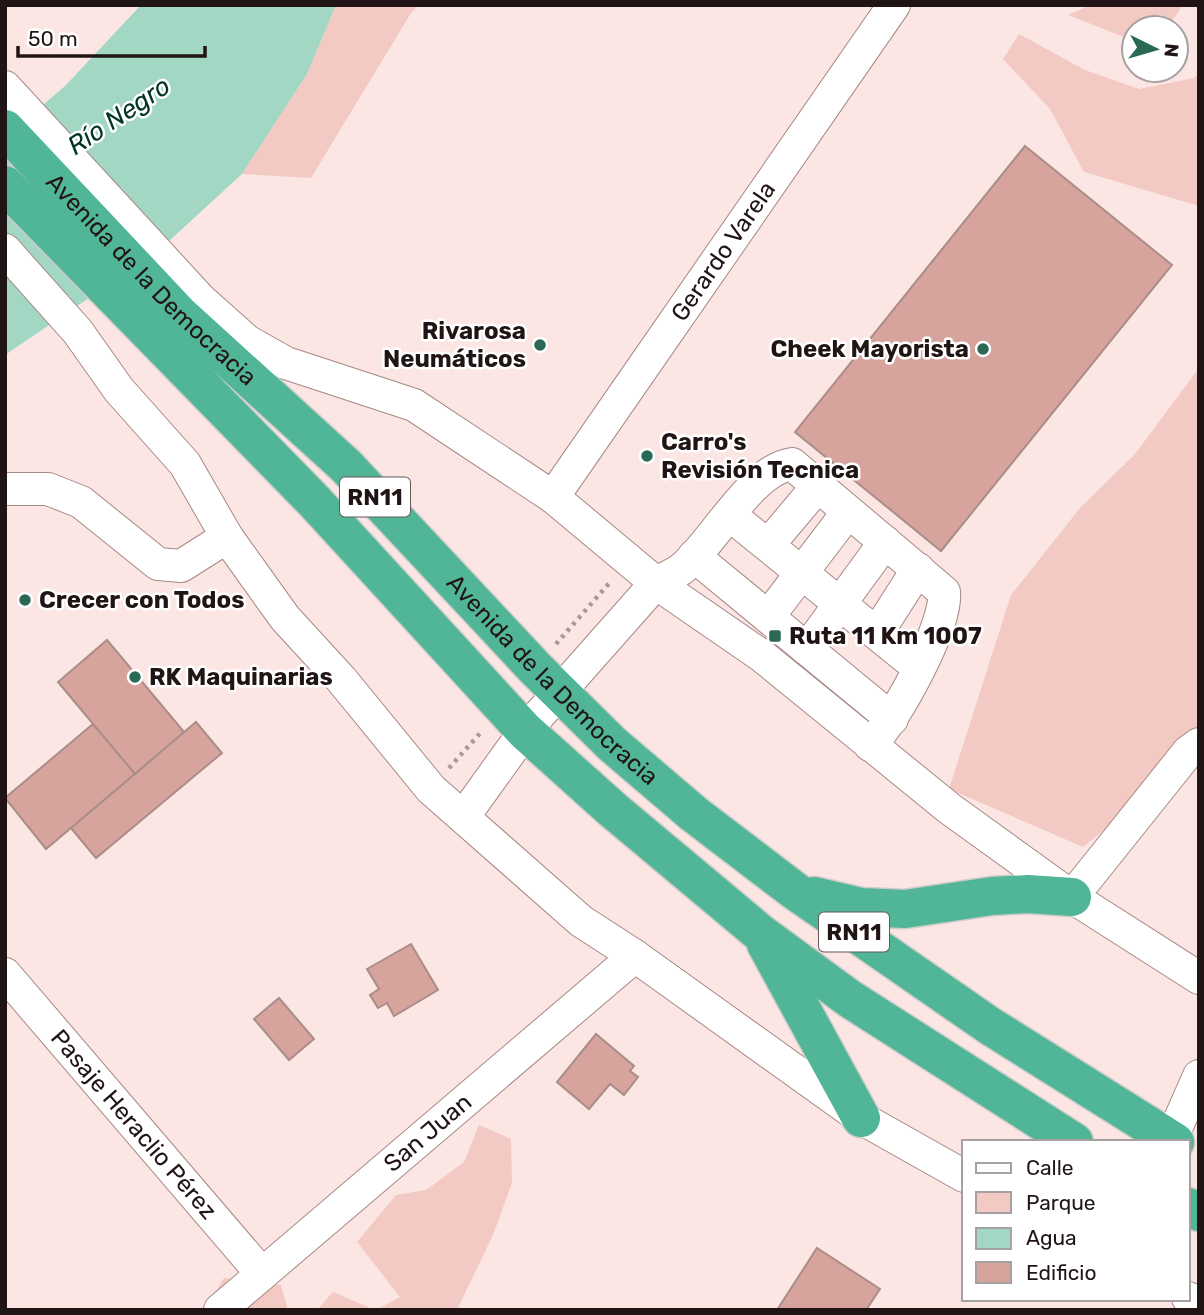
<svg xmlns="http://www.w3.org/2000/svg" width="1204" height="1315" font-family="Rubik,sans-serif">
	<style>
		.green { fill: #f3c9c3 }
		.water { fill: #a2d7c4 }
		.building { fill: #d6a49d; stroke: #aa8c88; stroke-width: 2 }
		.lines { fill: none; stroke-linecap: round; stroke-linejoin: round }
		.minor-casing { stroke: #a68884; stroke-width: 34 }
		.highway-casing { stroke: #cecccb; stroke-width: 41 }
		.path { stroke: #a99896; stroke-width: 4.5; stroke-dasharray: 3.5 5; stroke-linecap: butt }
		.minor { stroke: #fff; stroke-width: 32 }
		.highway { stroke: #50b697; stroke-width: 38 }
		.poi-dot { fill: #2a6956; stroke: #fff; stroke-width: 2.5 }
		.labels { text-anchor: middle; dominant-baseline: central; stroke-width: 5; stroke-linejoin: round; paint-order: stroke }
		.shield { fill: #fff; stroke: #635b5a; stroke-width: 2 }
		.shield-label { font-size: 23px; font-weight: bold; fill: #201514 }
		.street-label { font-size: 24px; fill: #201514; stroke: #fff }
		.poi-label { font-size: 24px; font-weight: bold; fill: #201514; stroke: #fff; text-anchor: start }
		.water-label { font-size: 26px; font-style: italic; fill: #033428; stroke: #fff }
	</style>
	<rect width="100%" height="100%" fill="#fbe6e3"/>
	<path class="green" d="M336 5H419L411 13 311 178 242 174 307 74Z
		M1091 5H1183L1167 28H1134V41L1068 15Z
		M1019 34 1085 70 1139 89 1194 78 1199 73V206L1084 172 1050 109 1003 59Z
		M1199 368V753L1083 847 949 789 1011 595 1080 508 1135 454Z
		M479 1125 511 1139 512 1183 493 1235 457 1310H376L400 1297 357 1242 396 1195 426 1190 464 1162Z
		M224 1278 281 1285 288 1310H204Z
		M333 1292 375 1310H317Z"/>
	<path class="water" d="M141 5H336L307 74 242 174 158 251 5 355V138L65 86Z"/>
	<path class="building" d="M1025 146 1172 265 941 551 795 432Z
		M107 640 184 732 135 774 58 682Z
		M196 722 222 753 96 858 71 828Z
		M93 724 135 774 46 849 5 798Z
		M411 944 438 990 394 1016 387 1003 378 1008 370 995 379 989 367 969Z
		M279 998 314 1039 289 1060 254 1019Z
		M596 1034 634 1066 630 1071 638 1077 624 1095 610 1084 589 1109 557 1082Z
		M817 1248 880 1289 866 1310H777Z"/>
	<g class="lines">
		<defs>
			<g id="minor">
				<path d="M5 87 201 300 247 341 286 363 414 405 553 497 656 583 762 656 950 809 1072 897 1199 978"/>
				<path d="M5 250 78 332 119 390 185 464 227 537 285 618 341 679 431 789 581 921 635 956 861 1118 964 1176"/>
				<path d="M5 489H48L81 502 158 564 181 566 227 537"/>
				<path id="s1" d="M553 497 894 5"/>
				<path d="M730 515 918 667"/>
				<path d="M769 544 817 487"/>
				<path d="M694 556 892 719"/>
				<path d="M768 617 848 512"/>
				<path d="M877 633 918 569"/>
				<path d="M807 649 885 542"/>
				<path d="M464 816 525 731 656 583C665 578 676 574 684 567 715 540 751 470 792 464L944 592C948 624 894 723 870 745"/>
				<path d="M1072 897 1188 752 1199 744"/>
				<path id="s2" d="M5 974 262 1274"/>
				<path d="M1170 1142 1199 1076"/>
				<path d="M1188 1298 1199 1303"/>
				<path id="s3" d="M220 1310 635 956"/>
			</g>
			<g id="highway">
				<path id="s4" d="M5 129 179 314 346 466 535 668 612 744 694 814 795 891 990 1026 1175 1142"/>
				<path d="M5 185 315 502 525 731 612 809 760 933 850 999 1074 1142"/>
				<path d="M814 896 861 907 905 909 992 896 1028 894 1072 897"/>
				<path d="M766 944 861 1118"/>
				<path d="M1188 1207 1199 1212"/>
			</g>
		</defs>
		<use href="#minor" class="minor-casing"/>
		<use href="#highway" class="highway-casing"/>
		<path class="path" d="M556 644 612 580
			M449 768 483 730"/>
		<use href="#minor" class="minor"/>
		<use href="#highway" class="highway"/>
	</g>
	<g class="poi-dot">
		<circle cx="540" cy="345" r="7"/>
		<circle cx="983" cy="349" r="7"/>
		<circle cx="647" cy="456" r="7"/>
		<circle cx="25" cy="600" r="7"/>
		<rect x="768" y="629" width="14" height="14" rx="3.5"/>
		<circle cx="135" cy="677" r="7"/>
	</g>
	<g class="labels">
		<g class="shield">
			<rect x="340" y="477.5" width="70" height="39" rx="5"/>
			<rect x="819" y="912.5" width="70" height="39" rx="5"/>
		</g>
		<g class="shield-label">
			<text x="375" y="497">RN11</text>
			<text x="854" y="932">RN11</text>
		</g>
		<g class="street-label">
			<text stroke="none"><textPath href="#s1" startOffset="299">Gerardo Varela</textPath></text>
			<text stroke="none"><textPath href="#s4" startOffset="210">Avenida de la Democracia</textPath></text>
			<text stroke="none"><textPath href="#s4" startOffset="777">Avenida de la Democracia</textPath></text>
			<text stroke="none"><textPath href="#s2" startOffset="198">Pasaje Heraclio Pérez</textPath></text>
			<text stroke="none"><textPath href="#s3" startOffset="273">San Juan</textPath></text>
		</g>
		<g class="poi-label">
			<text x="526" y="331" text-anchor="end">Rivarosa<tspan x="526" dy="28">Neumáticos</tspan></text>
			<text x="969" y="349" text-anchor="end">Cheek Mayorista</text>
			<text x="661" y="442">Carro's<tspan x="661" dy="28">Revisión Tecnica</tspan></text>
			<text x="39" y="600">Crecer con Todos</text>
			<text x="789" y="636">Ruta 11 Km 1007</text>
			<text x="149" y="677">RK Maquinarias</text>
		</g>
		<g class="water-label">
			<text transform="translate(119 116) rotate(-34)">Río Negro</text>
		</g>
	</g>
	<rect width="1204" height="1315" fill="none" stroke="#201514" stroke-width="14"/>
	<rect x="962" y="1140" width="228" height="161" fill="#ffffff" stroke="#a6a1a1" stroke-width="2"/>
	<rect x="976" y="1163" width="35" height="10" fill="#ffffff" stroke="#a6a1a1" stroke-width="2"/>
	<text x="1026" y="1175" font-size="21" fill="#201514">Calle</text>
	<rect x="976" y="1192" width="35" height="21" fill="#f3c9c3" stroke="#a6a1a1" stroke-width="2"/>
	<text x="1026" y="1210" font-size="21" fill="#201514">Parque</text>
	<rect x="976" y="1228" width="35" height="21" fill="#a2d7c4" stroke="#a6a1a1" stroke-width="2"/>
	<text x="1026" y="1245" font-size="21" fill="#201514">Agua</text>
	<rect x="976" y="1262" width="35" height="21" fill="#d6a49d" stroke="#a6a1a1" stroke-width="2"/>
	<text x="1026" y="1280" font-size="21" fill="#201514">Edificio</text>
	<g transform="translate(1155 49) rotate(95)"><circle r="33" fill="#ffffff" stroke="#a6a1a1" stroke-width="2"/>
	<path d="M0-5L12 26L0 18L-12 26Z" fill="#2a6956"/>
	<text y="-10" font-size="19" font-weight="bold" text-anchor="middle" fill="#201514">N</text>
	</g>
	<path d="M18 46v10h187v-10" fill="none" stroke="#201514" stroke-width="3.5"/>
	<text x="28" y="46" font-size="21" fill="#201514" stroke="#ffffff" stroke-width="5" paint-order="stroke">50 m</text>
</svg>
